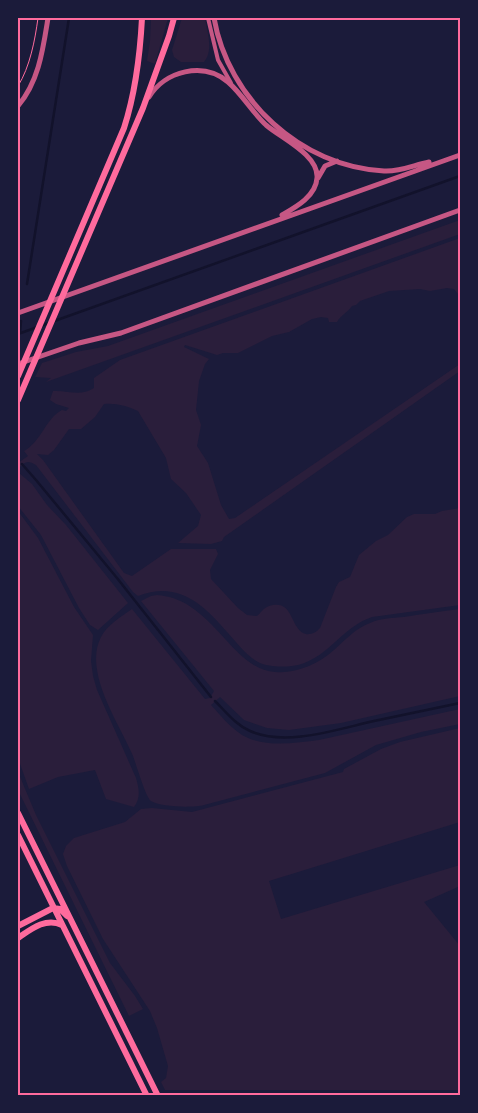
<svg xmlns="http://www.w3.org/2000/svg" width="478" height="1113" font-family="'Sofia Sans Condensed',sans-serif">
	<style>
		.green { fill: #2a1e3b }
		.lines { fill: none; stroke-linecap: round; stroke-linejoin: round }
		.stream { stroke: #12122b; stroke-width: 2.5 }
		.path { stroke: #ff6b9d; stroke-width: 1 }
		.minor { stroke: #c65784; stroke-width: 4 }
		.tertiary { stroke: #c65784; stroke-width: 5 }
		.primary { stroke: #ff6b9d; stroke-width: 6 }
		.neatline { fill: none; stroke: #ff6b9d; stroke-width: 2 }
	</style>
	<rect width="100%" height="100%" fill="#1b1b3a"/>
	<path class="green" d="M151 18H168L155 64 147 61 150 41Z
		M182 18H205C207 32 214 50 204 62H181L174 57 172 50Z
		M460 220V234L46 382 51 378 35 377 42 363 76 352 108 346Z
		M460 238V300L458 294 454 289 447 288 430 291 420 289 389 291 360 301 356 305 352 306C347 313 341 315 337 322H329L328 318 321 317 312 319 289 332 272 336 238 353H223L217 355 185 345 184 347 209 359 205 364 199 381 196 410 201 425 197 446 208 463 221 505 229 519 235 518 460 364V371L224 537 222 541 211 544 178 543 198 526 201 515 186 493 171 479 166 458 138 411C127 406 117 403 104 404L95 417 81 429H69L54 450 48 455 37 454 43 460 124 573 132 576 171 549H216L218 554 210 570 211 579 238 608 247 615 257 616C261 613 263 608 269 606 288 600 290 616 297 627 303 637 313 636 320 628L336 587 339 582 350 577 359 555 376 541 388 535 407 517 414 514H435L442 511 460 508V605L372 617C341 627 326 662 292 666 282 667 268 667 258 662 246 655 238 644 228 633 203 604 178 580 138 596L133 592 36 465C28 460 25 461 19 468V473L32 484 47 505 66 525 128 603 98 630 90 625 79 608 41 535 18 506V463L28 456 24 451C41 442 46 418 62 410L66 411 69 408 56 404 50 400 53 391C68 390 80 397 94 388V378L120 360Z
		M18 511 38 538 74 607 93 635 91 661 93 676 97 690 136 778C139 789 141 797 134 807L106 799 95 770 58 777 29 789 18 758Z
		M157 595C213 599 231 669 275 672 296 674 318 664 334 650 345 640 356 628 370 623 381 618 393 618 404 617 423 614 442 611 460 609V696L341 723 289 730 267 728 244 720 220 697 211 705C221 716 230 727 242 735 264 748 295 743 319 740L460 709V724L421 732 376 745 325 773 204 805C193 808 160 807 151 801 146 798 136 764 133 756 119 723 83 672 101 637 107 625 122 616 132 609L205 699 210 698 214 691 141 601 151 596Z
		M460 728V822L269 881 281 919 460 865V886L424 902 460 946V1090H165L161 1082 166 1078 168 1066 157 1028 150 1011 103 939 67 866 63 854 66 846 74 838 125 822 141 809 152 808 192 812 343 772 344 769 381 749 400 742Z
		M18 772 36 815 110 963 135 996 143 1009 129 1016 18 790Z"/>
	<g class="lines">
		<path class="stream" d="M27 284 69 18
			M20 333 21 321
			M18 334 460 176
			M22 464 36 480 117 578 211 697
			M215 701C226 712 236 725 250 731 286 747 338 729 374 721 403 715 432 709 460 703"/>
		<path class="path" d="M18 86C30 67 35 40 38 18"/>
		<path class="minor" d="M208 18 218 60 231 83"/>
		<path class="tertiary" d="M214 18C228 99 301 167 384 171 400 172 414 165 429 162
			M149 97C165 71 203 61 228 82 242 94 252 112 266 125 281 138 319 155 317 178 316 196 296 207 282 215
			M18 106C39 81 43 49 48 18
			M318 178 325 166 337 161
			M18 313 460 155
			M18 364 79 343 121 333 460 210"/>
		<path class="primary" d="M18 376 124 128C136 91 140 56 142 18
			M18 400 143 108 169 36 174 18
			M18 813 158 1096
			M18 835 147 1096
			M18 926 53 908 60 909 67 916
			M18 938C31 929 46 917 62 925"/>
	</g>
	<rect width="478" height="1113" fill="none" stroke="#1b1b3a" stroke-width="38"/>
	<rect x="19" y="19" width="440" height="1075" class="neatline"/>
</svg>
